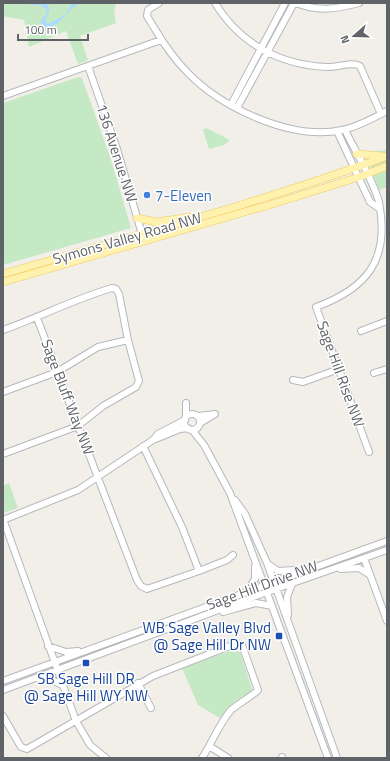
<svg xmlns="http://www.w3.org/2000/svg" width="390" height="761" font-family="'Titillium Web',sans-serif">
	<style>
		.green { fill: #c5e8c5 }
		.water { fill: #aadaff }
		.lines { fill: none; stroke-linecap: round; stroke-linejoin: round }
		.minor-casing { stroke: #b5b8bc; stroke-width: 8 }
		.major-casing { stroke: #f2c960; stroke-width: 8 }
		.minor { stroke: #fff; stroke-width: 6 }
		.major { stroke: #fff2af; stroke-width: 7 }
		.shop-dot { fill: #3f7fe0; stroke: #fff; stroke-width: 1.5 }
		.transit-dot { fill: #1a4fb4; stroke: #fff; stroke-width: 1.5 }
		.labels { text-anchor: middle; dominant-baseline: central; stroke-width: 3; stroke-linejoin: round; paint-order: stroke }
		.street-label { font-size: 15px; fill: #5f6368; stroke: #fff }
		.shop-label { font-size: 15px; fill: #366cbe; stroke: #fff; text-anchor: start }
		.transit-label { font-size: 15px; fill: #164399; stroke: #fff; text-anchor: end }
	</style>
	<rect width="100%" height="100%" fill="#f1efe8"/>
	<path class="green" d="M3 3H116L114 12 116 23 80 36 88 60 78 64 66 31 29 47 24 20 3 16Z
		M78 77 82 78 111 160 131 228 3 265V103Z
		M206 128 230 140 224 145 209 149 203 130Z
		M387 150V187L379 190 365 153Z
		M9 483 18 508 3 513V486Z
		M233 650 240 652 252 689 250 692 233 703 220 718 198 705 182 668Z"/>
	<path class="water" d="M29 3H45L49 7V12L45 20 48 24 65 15 72 4 81 3C68 7 63 24 49 27L44 26 40 22 47 13 46 9 41 5H31Z"/>
	<g class="lines">
		<defs>
			<path id="minor" d="M159 3 148 10 147 16C159 36 171 56 188 73 222 108 292 141 342 130 358 127 373 118 387 111
				M215 3C240 44 280 65 327 67 337 68 351 61 360 66L381 114
				M296 3C318 12 337 9 359 3
				M88 66 117 149 144 241
				M3 96 161 40
				M231 105 285 3
				M237 108 294 3
				M345 130C356 153 372 177 379 202 390 259 368 288 316 307L369 452
				M337 131 370 202 380 209
				M37 318 137 580 141 586 147 589 199 571 182 527 143 446
				M3 330C40 317 74 299 112 288L116 289 119 294 128 340 139 381 136 387 103 406 78 426 3 454
				M361 331 387 321
				M374 373 387 369
				M293 380 303 382 339 369
				M3 392 57 372 98 347 128 340
				M186 403V417
				M184 422a8 8 0 1 1 16 0a8 8 0 1 1-16 0Z
				M198 416 215 414 200 423
				M192 430 204 445 230 493 328 758
				M153 440 180 429 188 428
				M235 500 245 514 267 563 337 758
				M3 519 76 721 90 745 106 758
				M3 520 78 490 153 440 158 434 185 420
				M364 558 387 621
				M268 564 278 571 294 570
				M341 569 359 568 370 575
				M199 571 227 560 233 555
				M248 590 255 579V566
				M223 612 256 603 272 606
				M288 615 287 597 292 584
				M48 646 66 652 78 651
				M36 678 52 680 62 685
				M3 681 387 541
				M138 683 151 708
				M3 690 267 592 387 550
				M3 716 21 747 27 749 153 676 235 644 242 645 258 690C255 694 238 704 231 710 219 724 212 743 202 758
				M209 746 228 758
				M282 758V757"/>
			<path id="major" d="M357 154 382 156
				M137 218 157 222 190 217
				M3 274C81 251 160 229 238 206 288 190 338 175 387 156
				M3 282 279 202 359 177 387 166"/>
		</defs>
		<use href="#minor" class="minor-casing"/>
		<use href="#major" class="major-casing"/>
		<use href="#minor" class="minor"/>
		<use href="#major" class="major"/>
	</g>
	<circle class="shop-dot" cx="147" cy="195" r="4"/>
	<g class="transit-dot">
		<rect x="275" y="632" width="8" height="8" rx="2"/>
		<rect x="82" y="659" width="8" height="8" rx="2"/>
	</g>
	<g class="labels">
		<g class="street-label">
			<text transform="translate(117 153) rotate(72)">136 Avenue NW</text>
			<text transform="translate(127 238) rotate(-16)">Symons Valley Road NW</text>
			<text transform="translate(341 374) rotate(70)">Sage Hill Rise NW</text>
			<text transform="translate(68 397) rotate(69)">Sage Bluff Way NW</text>
			<text transform="translate(262 585) rotate(-20)">Sage Hill Drive NW</text>
		</g>
		<g class="shop-label">
			<text x="155" y="195">7-Eleven</text>
		</g>
		<g class="transit-label">
			<text x="271" y="627">WB Sage Valley Blvd<tspan x="271" dy="17">@ Sage Hill Dr NW</tspan></text>
			<text x="86" y="678" text-anchor="middle">SB Sage Hill DR<tspan x="86" dy="17">@ Sage Hill WY NW</tspan></text>
		</g>
	</g>
	<rect width="390" height="761" fill="none" stroke="#5f6368" stroke-width="8"/>
	<g transform="translate(354 36) rotate(250)" stroke="#ffffff" stroke-width="3" paint-order="stroke">
	<path d="M0-3L7 15L0 10L-7 15Z" fill="#5f6368"/>
	<text y="-6" font-size="11" font-weight="bold" text-anchor="middle" fill="#5f6368">N</text>
	</g>
	<path d="M18 34v6h70v-6" fill="none" stroke="#5f6368" stroke-width="2"/>
	<text x="24" y="34" font-size="12" fill="#5f6368" stroke="#ffffff" stroke-width="3" paint-order="stroke">100 m</text>
</svg>
